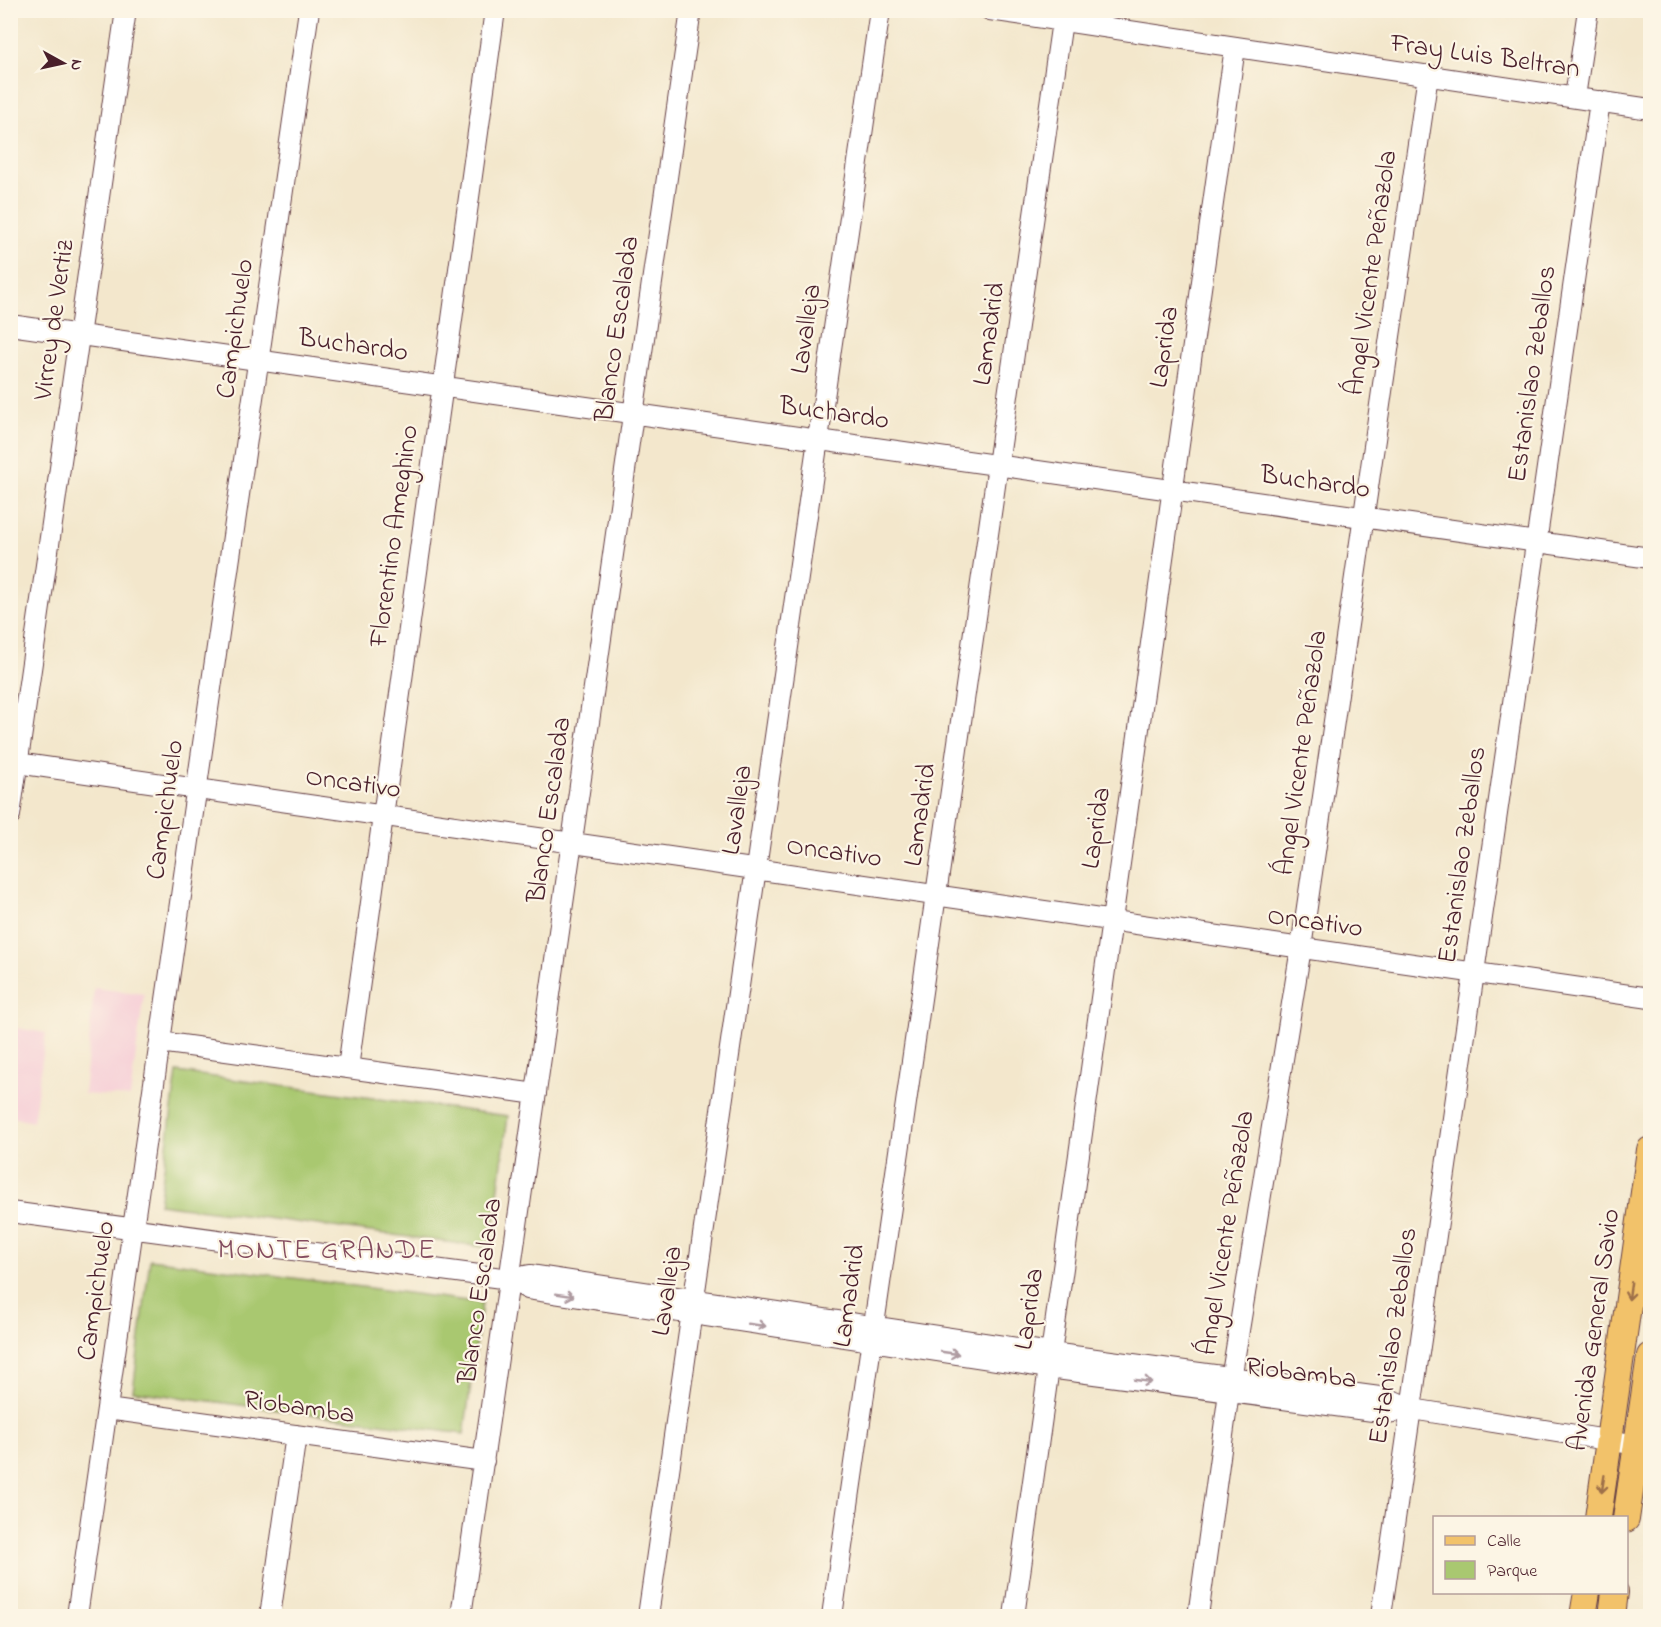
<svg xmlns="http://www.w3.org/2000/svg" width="1661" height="1627" font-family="'Indie Flower',sans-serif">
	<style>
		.built { fill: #f6cfd7 }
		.green { fill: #a9c870; stroke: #7a744e; stroke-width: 1.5 }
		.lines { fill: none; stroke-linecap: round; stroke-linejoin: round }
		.minor-casing { stroke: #633d43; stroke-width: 22 }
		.major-casing { stroke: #633d43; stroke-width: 28 }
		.minor { stroke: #fff; stroke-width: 20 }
		.major { stroke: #f2c26a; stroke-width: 26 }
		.oneway { stroke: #9e704a }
		.oneway2 { stroke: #ae9aa0 }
		.labels { text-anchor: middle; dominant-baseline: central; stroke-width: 4.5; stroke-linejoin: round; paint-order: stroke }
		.street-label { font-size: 27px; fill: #4a1f2b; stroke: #fcf5e5 }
		.neighbourhood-label { font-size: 28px; letter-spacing: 1.5px; fill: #844c5f; stroke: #fcf5e5 }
	</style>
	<rect width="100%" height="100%" fill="#fcf5e5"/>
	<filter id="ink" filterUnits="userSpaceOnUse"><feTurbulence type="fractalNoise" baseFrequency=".0167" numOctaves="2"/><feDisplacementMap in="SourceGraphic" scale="12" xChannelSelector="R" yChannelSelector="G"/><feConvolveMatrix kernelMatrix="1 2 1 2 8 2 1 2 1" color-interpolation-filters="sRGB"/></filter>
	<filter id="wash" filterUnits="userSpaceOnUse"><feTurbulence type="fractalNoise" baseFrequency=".008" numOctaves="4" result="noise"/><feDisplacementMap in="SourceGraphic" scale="24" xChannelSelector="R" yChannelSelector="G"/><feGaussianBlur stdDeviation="1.35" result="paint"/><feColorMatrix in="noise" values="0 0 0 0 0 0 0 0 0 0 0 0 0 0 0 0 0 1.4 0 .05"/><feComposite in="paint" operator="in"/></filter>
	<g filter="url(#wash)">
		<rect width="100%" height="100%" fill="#f3e7cc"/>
		<path class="built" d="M94 988 144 994 130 1097 84 1094Z
			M11 1027 46 1033 33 1122 11 1117Z"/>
		<path class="green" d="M177 1072 508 1116 491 1248 159 1204Z
			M150 1259 482 1303 464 1434 133 1391Z"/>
	</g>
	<g filter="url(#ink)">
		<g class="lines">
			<defs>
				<path id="minor" d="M990 10 1650 109
					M1575 97 1588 10
					M10 325 1650 558
					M10 762 1650 998
					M10 815 126 10
					M160 1042 536 1094
					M348 1068 495 10
					M10 1212 509 1279 530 1275 1051 1353 1387 1398 1412 1409 1638 1445
					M509 1279 528 1289 1049 1368 1388 1413 1412 1409
					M107 1409 484 1461
					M77 1616 309 10
					M270 1616 296 1435
					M461 1616 691 10
					M648 1616 880 10
					M832 1616 1062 21
					M1014 1616 1235 47
					M1198 1616 1229 1392 1301 948 1428 75
					M1381 1616 1600 101"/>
				<path id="major" d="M1598 1518 1650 1150
					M1626 1519 1650 1356
					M1583 1616 1587 1592
					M1612 1616 1615 1592"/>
			</defs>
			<use href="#minor" class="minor-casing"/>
			<use href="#major" class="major-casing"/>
			<use href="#minor" class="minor"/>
			<use href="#major" class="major"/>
		</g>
		<defs><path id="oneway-shaft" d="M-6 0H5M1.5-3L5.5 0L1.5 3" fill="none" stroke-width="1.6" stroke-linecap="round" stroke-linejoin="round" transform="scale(1.5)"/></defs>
		<g class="oneway">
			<use href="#oneway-shaft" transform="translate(1630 1291) rotate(98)"/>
			<use href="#oneway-shaft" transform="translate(1603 1484) rotate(99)"/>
		</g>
		<g class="oneway2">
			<use href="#oneway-shaft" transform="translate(565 1295) rotate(9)"/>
			<use href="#oneway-shaft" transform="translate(757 1325) rotate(8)"/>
			<use href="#oneway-shaft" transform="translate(950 1353) rotate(8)"/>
			<use href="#oneway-shaft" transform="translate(1143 1381) rotate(8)"/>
		</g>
	</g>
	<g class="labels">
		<g class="street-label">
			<text transform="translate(1485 57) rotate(8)">Fray Luis Beltran</text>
			<text transform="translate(1372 273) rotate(-82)">Ángel Vicente Peñazola</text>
			<text transform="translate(55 320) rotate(-82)">Virrey de Vertiz</text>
			<text transform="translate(236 329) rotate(-82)">Campichuelo</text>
			<text transform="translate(618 329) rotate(-82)">Blanco Escalada</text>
			<text transform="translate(807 329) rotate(-82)">Lavalleja</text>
			<text transform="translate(990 334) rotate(-82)">Lamadrid</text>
			<text transform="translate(353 346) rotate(8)">Buchardo</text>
			<text transform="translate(1165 347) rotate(-82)">Laprida</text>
			<text transform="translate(1533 374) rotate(-82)">Estanislao Zeballos</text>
			<text transform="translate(834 414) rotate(8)">Buchardo</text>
			<text transform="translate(1315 483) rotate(8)">Buchardo</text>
			<text transform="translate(395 536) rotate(-82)">Florentino Ameghino</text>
			<text transform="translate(1302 753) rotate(-82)">Ángel Vicente Peñazola</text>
			<text transform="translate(353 784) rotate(8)">Oncativo</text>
			<text transform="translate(166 810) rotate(-82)">Campichuelo</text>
			<text transform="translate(550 810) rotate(-82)">Blanco Escalada</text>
			<text transform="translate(738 810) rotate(-82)">Lavalleja</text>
			<text transform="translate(921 815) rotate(-82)">Lamadrid</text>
			<text transform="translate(1097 828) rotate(-82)">Laprida</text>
			<text transform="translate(834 853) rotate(8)">Oncativo</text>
			<text transform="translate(1463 855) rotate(-82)">Estanislao Zeballos</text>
			<text transform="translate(1315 923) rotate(8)">Oncativo</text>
			<text transform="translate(1227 1233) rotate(-81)">Ángel Vicente Peñazola</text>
			<text transform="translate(97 1291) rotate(-82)">Campichuelo</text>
			<text transform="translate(481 1291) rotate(-82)">Blanco Escalada</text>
			<text transform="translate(668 1291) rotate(-82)">Lavalleja</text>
			<text transform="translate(850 1296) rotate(-82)">Lamadrid</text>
			<text transform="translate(1030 1309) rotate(-82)">Laprida</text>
			<text transform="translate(1595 1330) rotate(-82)">Avenida General Savio</text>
			<text transform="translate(1394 1336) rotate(-82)">Estanislao Zeballos</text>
			<text transform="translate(1301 1374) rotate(7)">Riobamba</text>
			<text transform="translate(299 1408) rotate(8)">Riobamba</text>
		</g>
		<g class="neighbourhood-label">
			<text x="327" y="1251">MONTE GRANDE</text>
		</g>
	</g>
	<rect width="1661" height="1627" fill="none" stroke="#fcf5e5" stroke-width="36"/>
	<rect x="1433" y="1516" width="195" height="78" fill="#fcf5e5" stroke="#b59f9b" stroke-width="1.5"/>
	<rect x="1445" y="1536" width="30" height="9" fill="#f2c26a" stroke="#b59f9b" stroke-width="1.5"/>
	<text x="1487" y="1546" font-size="18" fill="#4a1f2b">Calle</text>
	<rect x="1445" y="1561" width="30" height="18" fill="#a9c870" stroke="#b59f9b" stroke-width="1.5"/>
	<text x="1487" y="1576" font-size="18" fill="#4a1f2b">Parque</text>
	<g transform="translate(63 63) rotate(98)" stroke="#fcf5e5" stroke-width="4.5" paint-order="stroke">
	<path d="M0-4.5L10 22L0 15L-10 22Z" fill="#4a1f2b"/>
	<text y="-9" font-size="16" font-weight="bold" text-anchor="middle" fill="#4a1f2b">N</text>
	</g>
</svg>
